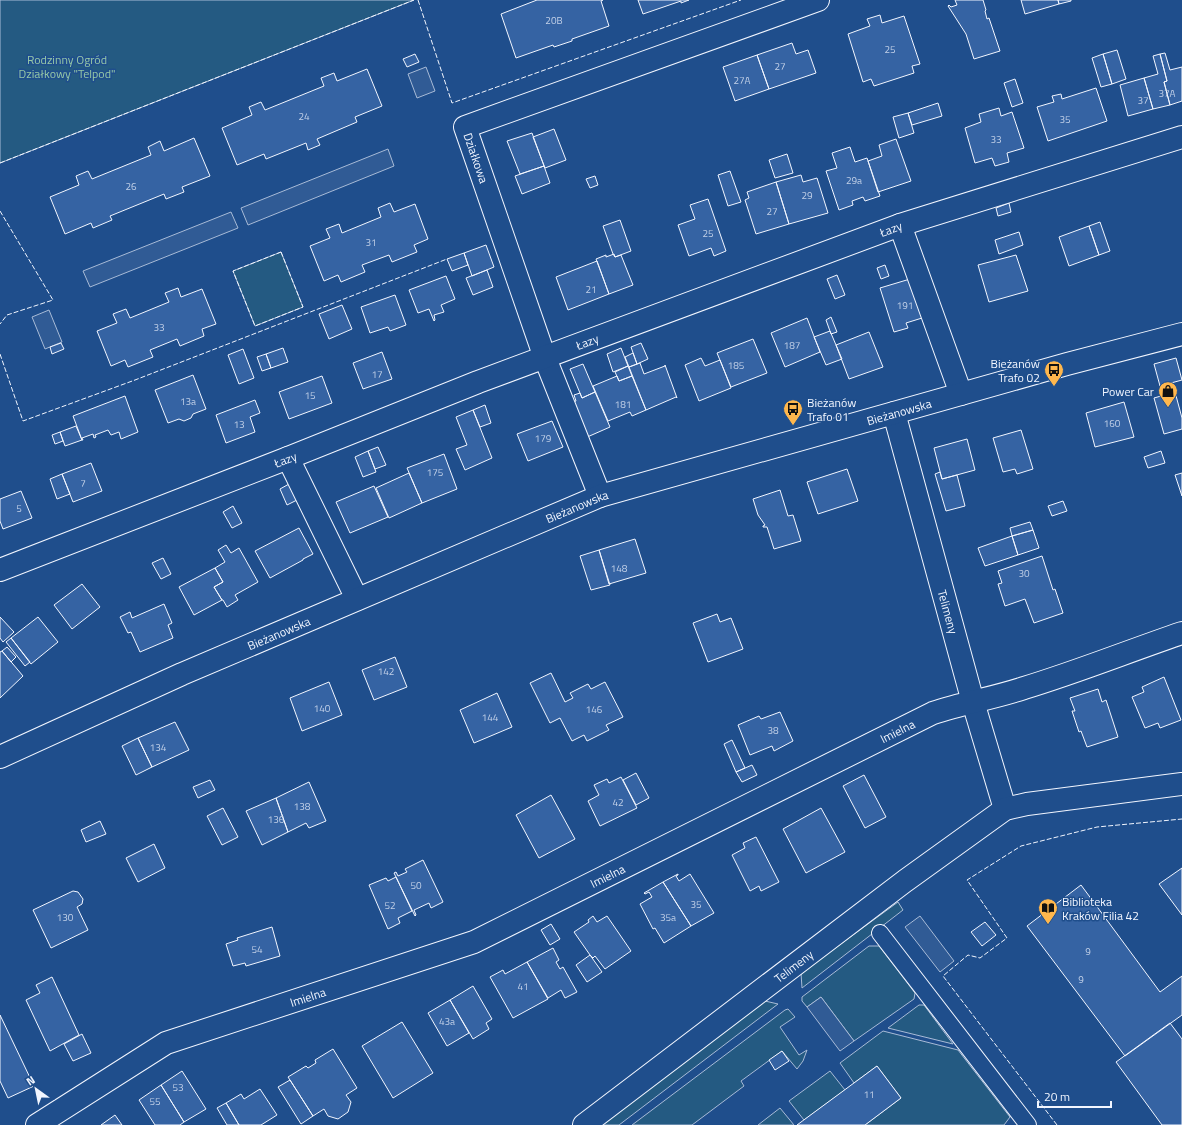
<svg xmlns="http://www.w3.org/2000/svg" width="1182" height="1125" font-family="'Titillium Web',sans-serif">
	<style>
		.green { fill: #245a82; stroke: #a8bbd7 }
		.parking { fill: #305b95; stroke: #a8bbd7 }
		.building { fill: #3563a3; stroke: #f2f6ff }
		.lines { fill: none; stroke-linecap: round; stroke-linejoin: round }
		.pedestrian-casing { stroke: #f2f6ff; stroke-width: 18 }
		.minor-casing { stroke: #f2f6ff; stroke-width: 24 }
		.tertiary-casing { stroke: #f2f6ff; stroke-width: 24 }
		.pedestrian { stroke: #1f4e8c; stroke-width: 16 }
		.minor { stroke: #1f4e8c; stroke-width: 22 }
		.tertiary { stroke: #1f4e8c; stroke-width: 22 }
		.fence { stroke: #f2f6ff; stroke-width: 1; stroke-dasharray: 5 2; stroke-linecap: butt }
		.labels { text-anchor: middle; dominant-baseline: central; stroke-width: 3; stroke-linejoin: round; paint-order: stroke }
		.number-label { font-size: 10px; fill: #c3d1e8 }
		.park-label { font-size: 12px; fill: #97c8a6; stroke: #1f4e8c }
		.street-label { font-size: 12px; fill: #f2f6ff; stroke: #1f4e8c }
		.poi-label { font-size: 12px; fill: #f2f6ff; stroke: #1f4e8c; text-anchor: end }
	</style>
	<rect width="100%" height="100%" fill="#1f4e8c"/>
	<path class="green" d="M0 0H414L0 163Z
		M281 252 303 307 255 326 233 271Z
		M898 902 903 910 802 988 801 973Z
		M869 946H879L915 993 914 999 854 1041 821 997 807 1007 802 1001V997Z
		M765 1001 778 1004 619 1125H602Z
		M919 1005H924L953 1044 888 1028Z
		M788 1009 795 1017 780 1027 799 1055 807 1050 803 1061 797 1069 782 1051 741 1081 744 1086 692 1125H632L785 1010Z
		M883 1031 958 1050 1010 1117 1004 1125H865L901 1098 877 1066 854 1083 840 1063Z
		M830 1071 845 1090 804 1120 789 1101Z
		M780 1108 794 1125H758Z"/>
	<path class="parking" d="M426 67 435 91 417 98 408 74Z
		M388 149 394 166 248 225 241 208Z
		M231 212 238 228 90 287 83 271Z
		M49 310 62 342 45 349 32 317Z
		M920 916 954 961 940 972 905 927Z
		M821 997 854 1041 840 1051 807 1007Z"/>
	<path class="building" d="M537 0H603L601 1 609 26 572 39V41L554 47 553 45 516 58 501 14Z
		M638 0H689L681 3V1L643 14Z
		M955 0H983L986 10 985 11 987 19 989 18 1000 51 974 59 966 34 948 6 949 5 951 7 957 5Z
		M1021 0H1058L1059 4 1025 14Z
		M1058 0H1071V1L1059 4Z
		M880 15 882 23 904 16 920 64 912 66 914 73 874 86 871 79 863 82 848 34 870 26 867 19Z
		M792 43 796 54 808 50 816 73 769 89 757 55Z
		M1117 50 1126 79 1112 84 1103 54Z
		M1165 53 1170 70 1182 67V101L1170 105 1164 82 1167 81 1160 54Z
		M415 54 419 62 407 67 403 59Z
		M1103 54 1112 84 1101 87 1092 58Z
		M1160 54 1167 81 1164 82 1170 105 1153 109 1144 78 1158 74 1153 56Z
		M757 55 769 89 735 101 723 67Z
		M367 69 382 106 355 117 357 122 317 139 320 145 308 150 306 143 266 159 264 154 237 165 222 128 252 115 249 107 261 102 265 110 324 86 321 78 334 73 337 81Z
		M1144 78 1153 109 1128 116 1120 85Z
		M1015 79 1023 103 1012 107 1004 83Z
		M1096 88 1107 121 1048 141 1037 107 1054 102 1052 96 1061 94 1062 99Z
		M938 103 942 116 912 125 908 113Z
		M999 108 1001 116 1012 112 1024 148 1007 153 1009 162 995 166 992 158 975 163 965 128 981 122 979 114Z
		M908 113 914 133 899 138 893 117Z
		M554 129 566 160 545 168 533 137Z
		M532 133 544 166 520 174 507 141Z
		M194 138 210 176 182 187 184 192 166 199 164 194 110 216 112 220 93 228 91 223 65 234 50 197 79 185 76 176 88 171 92 179 151 155 148 147 160 141 164 151Z
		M896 139 911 181 878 192 868 161 882 156 879 145Z
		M850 147 855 162 867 158 880 196 865 201 863 197 852 201 853 205 839 210 826 171 837 168 832 153Z
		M787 154 793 173 775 178 769 160Z
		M544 166 550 183 522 194 515 176Z
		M730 171 741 202 728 206 718 175Z
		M801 175 803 182 817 178 828 213 789 224 776 182Z
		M595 176 598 185 590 188 586 179Z
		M776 182 789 224 756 234 745 200 749 198 747 192Z
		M708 199 726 251 714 256 711 248 689 256 678 225 695 219 690 205Z
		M390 203 394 212 415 204 428 239 414 245 417 252 392 262 389 255 362 265 365 272 341 282 338 275 324 281 310 246 330 238 326 229 339 224 342 233 381 217 378 208Z
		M1009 203 1011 212 998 216 996 208Z
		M620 220 631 251 615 257 613 254 603 226Z
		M1100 222 1110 251 1099 255 1089 226Z
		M1089 226 1099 255 1069 266 1059 237Z
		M1019 232 1023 245 999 254 995 240Z
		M486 245 494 267 472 276 464 253Z
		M464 253 468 265 452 271 447 259Z
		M614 254 615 257 621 255 633 285 609 294 596 259 606 255V257Z
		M1016 255 1028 291 989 302 978 265Z
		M597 261 609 294 568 310 556 277Z
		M885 265 889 276 881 279 877 268Z
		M487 270 493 287 473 295 466 278Z
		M837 275 845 295 835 299 827 279Z
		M446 276 455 299 441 305 444 312 434 315 435 320 434 321 429 309 418 313 409 290Z
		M910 279 922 318 906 323 908 328 894 332 880 288Z
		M178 288 181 297 202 289 216 324 202 329 204 336 180 346 177 339 150 350 153 357 128 367 125 360 111 366 97 331 117 323 113 314 126 309 130 318 169 302 165 293Z
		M395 295 406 325 390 331 388 327 370 333 361 307Z
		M342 305 352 329 329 339 319 314Z
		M831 317 837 332 831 334 826 320Z
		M807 318 820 352 785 367 771 333Z
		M830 331 842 359 826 365 814 337Z
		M869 332 883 367 849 379 836 345Z
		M753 339 767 373 731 387 717 353Z
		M61 343 64 349 52 354 50 347Z
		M641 343 648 359 637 364 631 347Z
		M283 348 288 362 271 368 266 354Z
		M621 348 628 366 613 372 607 354Z
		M243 349 254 378 239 384 228 355Z
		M382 352 392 379 363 389 353 363Z
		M633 353 637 364 629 367 625 357Z
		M266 354 271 368 262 371 257 357Z
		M701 358 705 366 720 360 731 388 699 401 685 365Z
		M1176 358 1182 380 1160 386 1154 364Z
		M640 363 644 374 665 366V365L677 398 676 397 646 410 629 367Z
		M583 364 595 392 582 398 570 369Z
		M628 366 632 376 619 381 615 372Z
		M193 375 206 409 193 414 191 418 184 421 179 419 168 423 155 390Z
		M322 376 332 403 289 419 279 392Z
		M617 376 619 381 632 376 646 410 632 416 630 412 608 421 593 386Z
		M595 392 610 427 585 438 570 403 576 401 574 395 580 393 582 398Z
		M1175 392 1182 418V429L1164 434 1154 398Z
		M125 396 138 432 121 439 119 432 111 435 108 430 95 435 96 437 94 438 93 434 82 438 83 440H82L73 416Z
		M255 400 260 413 250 417 255 432 226 443 216 415Z
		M1124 402 1134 437 1095 447 1086 413Z
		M485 405 491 423 480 427 473 410Z
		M473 410 492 458 465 470 456 449 467 445 456 417Z
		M552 421 563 447 528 461 517 434Z
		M76 426 82 440 65 446 60 432Z
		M1021 430 1033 469 1017 474 1015 469 1003 472 993 438Z
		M60 432 63 441 55 444 52 435Z
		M967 439 975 470 942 479 934 448Z
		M378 447 386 465 375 469 368 451Z
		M368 451 376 472 363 477 355 457Z
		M1161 451 1165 463 1148 468 1144 457Z
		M444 454 457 489 422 503 407 468Z
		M91 463 102 491 73 502 62 474Z
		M847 469 858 501 818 514 807 482Z
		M940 472 942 479 957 475 965 506 946 511 935 474Z
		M409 473 422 503 389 518 376 488Z
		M1182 473V496L1175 475Z
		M62 474 70 494 57 499 50 479Z
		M289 484 297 500 287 505 280 489Z
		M374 486 388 517 350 533 336 502Z
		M780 490 788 516 793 515 801 541 774 549 767 527H763V526L765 525 758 515 753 499Z
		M21 491 32 518 3 529 0 521V499Z
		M1063 501 1067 511 1052 516 1048 506Z
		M233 506 242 523 232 528 223 512Z
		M1030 522 1033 530 1012 536 1010 528Z
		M299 528 313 554 303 559V560L270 578 255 551Z
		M1033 530 1039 548 1018 555 1012 536Z
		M1012 536 1018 555 985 566 978 548Z
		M635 539 646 573 609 584 599 550Z
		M226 545 231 553 239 548 258 582 235 595 238 600 227 607 223 600H222L214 587 223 582 215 568 225 562 218 550Z
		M599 550 610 585 591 590 580 556Z
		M1042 556 1053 590 1055 589 1063 613 1034 623 1025 599 1005 606 998 584 1002 583 998 571Z
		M163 558 171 574 161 579 152 563Z
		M215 568 223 582 214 587 222 600 194 615 179 587Z
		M82 584 100 607 72 629 54 605Z
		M164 604 172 623 168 625 173 638 140 652 131 632 128 633 120 617 130 612 132 618Z
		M717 614 720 622 731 618 743 649 708 662 693 623Z
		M0 617 14 632 3 642 0 638Z
		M38 617 58 642 31 664 11 638Z
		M11 638 30 662 25 666 6 642Z
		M7 647 16 657 11 662 2 651Z
		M2 651 23 676 0 698V652Z
		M395 657 407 687 374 700 362 670Z
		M551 673 565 702 573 698 570 693 588 684 591 689 605 682 623 717 606 725 609 730 587 741 584 735 572 741 560 718 550 723 530 683Z
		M1164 677 1181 720 1160 728 1158 723 1145 728 1132 697 1144 692 1142 687Z
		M329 682 342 715 302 731 290 698Z
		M1098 689 1102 702 1106 700 1118 737 1087 747 1081 731 1079 732 1072 711H1075L1070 698Z
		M497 693 512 727 474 743 460 710Z
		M780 712 793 741 774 751 772 746 750 755 738 725 759 716 761 719Z
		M175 722 189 750 152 767 138 738Z
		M138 738 152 767 136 775 122 746Z
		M732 740 745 768 736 772 724 744Z
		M752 765 757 775 742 782 736 772Z
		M636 773 649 798 636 805 623 780Z
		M864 775 886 817 865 828 843 786Z
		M621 777 637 808 600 826 588 801 599 795 594 785 607 779 609 783Z
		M210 780 215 790 198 798 193 787Z
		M309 782 326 821 309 828 306 823 288 832 276 798Z
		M551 795 575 839 539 858 516 815Z
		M276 798 288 832 262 845 246 811Z
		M223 808 238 837 222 845 207 816Z
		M821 808 845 852 806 873 783 829Z
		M100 821 106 834 86 842 81 830Z
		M756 837 779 882 761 891 759 886 750 891 732 855 745 848 743 843Z
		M154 844 165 868 138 882 126 858Z
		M423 860 443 902 431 908 429 903 414 910 416 915 415 916 394 873 396 872 398 876 407 872 405 869Z
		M1182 868V915L1159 884Z
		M678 874V875L676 876 679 881 690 874 714 913 691 926 663 882Z
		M396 877 412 911 398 918 400 923 388 929 369 885 386 878 388 881Z
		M663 882 691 926 664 943 655 928 653 929 640 904 652 897 649 892 645 894 644 893Z
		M1081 885 1160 992 1182 976V1015L1125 1056 1027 926Z
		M73 891 78 892 83 899 82 904 77 907 88 930 51 948 33 910Z
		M593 916 597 922 607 916 631 951 605 969 595 956 593 958 590 955 574 932 589 922 588 920Z
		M985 922 996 935 982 946 971 932Z
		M551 924 560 939 550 945 541 930Z
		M272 927 280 956 246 966 245 963 233 966 226 944 238 940 237 938Z
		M553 948 559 960 556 962 560 969 563 967 577 992 565 998 561 990 548 998 527 962Z
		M590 955 602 972 587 982 576 965Z
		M527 962 548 999 513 1018 490 977 503 970 505 974Z
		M52 977 79 1035 50 1051 26 1000 40 993 36 985Z
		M473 986 492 1019 486 1023 489 1029 473 1039 450 1000Z
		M450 1000 469 1033 447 1046 428 1013Z
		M0 1015 34 1086 8 1098 0 1081Z
		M402 1022 433 1073 393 1098 362 1046Z
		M1170 1023 1182 1039V1125H1162L1116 1062Z
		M82 1034 91 1053 73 1061 64 1044Z
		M333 1049 357 1088 346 1095 351 1102 348 1112 338 1119 328 1116 324 1109 313 1116 288 1077 306 1066 308 1068 316 1063 315 1060Z
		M782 1051 789 1061 775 1070 769 1060Z
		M877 1066 901 1098 865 1125H797Z
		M182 1071 206 1109 184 1122 161 1085Z
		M290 1080 313 1116 301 1124 278 1087Z
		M161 1085 184 1122 180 1125H155L139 1100Z
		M260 1089 277 1115 261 1125H239L226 1103 241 1094 244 1099Z
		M226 1103 239 1125H227L217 1108Z
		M115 1115 122 1125H101Z"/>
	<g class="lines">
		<defs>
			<path id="pedestrian" d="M880 933 1028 1125"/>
			<g id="minor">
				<path d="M900 225 961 394"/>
				<path id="s1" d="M894 413 973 702 1005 809"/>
				<path d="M288 458 357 599"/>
				<path d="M600 496 545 358 465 127 818 0"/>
				<path id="s2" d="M0 570 288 458 478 382 900 225 1182 137"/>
				<path id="s3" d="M37 1125 166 1043 474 942 933 713C963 703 994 698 1024 688 1077 672 1129 651 1182 633"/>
				<path id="s4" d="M584 1125 905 881 1005 809 1027 804 1182 784"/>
			</g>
			<g id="tertiary">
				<path id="s5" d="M0 757 182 674 600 496 1067 364 1182 334"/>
			</g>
		</defs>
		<use href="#pedestrian" class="pedestrian-casing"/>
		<use href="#minor" class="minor-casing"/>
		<use href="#tertiary" class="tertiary-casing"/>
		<use href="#pedestrian" class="pedestrian"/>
		<use href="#minor" class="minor"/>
		<use href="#tertiary" class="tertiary"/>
		<path class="fence" d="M418 0 452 103 741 0
			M0 163 414 0
			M0 211 53 300 7 315 0 324
			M281 252 303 307 255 326 233 271Z
			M0 354 23 421 135 380 447 259
			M1057 1125 943 976 968 955 980 958 1007 938 967 880 1021 846 1097 827 1182 819"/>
	</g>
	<defs>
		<symbol id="bus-pin" viewBox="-11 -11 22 30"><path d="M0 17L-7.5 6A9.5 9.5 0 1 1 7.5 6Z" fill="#ffb74d" stroke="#1f4e8c"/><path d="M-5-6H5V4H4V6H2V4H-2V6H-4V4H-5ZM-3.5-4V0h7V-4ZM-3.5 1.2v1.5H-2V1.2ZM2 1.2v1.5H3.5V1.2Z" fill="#111"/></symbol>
		<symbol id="shop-pin" viewBox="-11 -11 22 30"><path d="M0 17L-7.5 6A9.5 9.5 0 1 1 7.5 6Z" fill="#ffb74d" stroke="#1f4e8c"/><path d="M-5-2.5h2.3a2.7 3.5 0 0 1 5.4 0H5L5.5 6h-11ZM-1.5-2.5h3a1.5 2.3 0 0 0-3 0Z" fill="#111"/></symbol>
		<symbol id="library-pin" viewBox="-11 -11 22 30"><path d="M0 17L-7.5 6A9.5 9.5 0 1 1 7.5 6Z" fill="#ffb74d" stroke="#1f4e8c"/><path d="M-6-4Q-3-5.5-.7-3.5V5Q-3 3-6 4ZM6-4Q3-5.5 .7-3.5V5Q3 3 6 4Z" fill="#111"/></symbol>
	</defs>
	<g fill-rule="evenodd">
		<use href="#bus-pin" x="1043" y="359" width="22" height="30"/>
		<use href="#shop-pin" x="1157" y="380" width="22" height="30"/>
		<use href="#bus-pin" x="782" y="398" width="22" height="30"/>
		<use href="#library-pin" x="1037" y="897" width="22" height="30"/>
	</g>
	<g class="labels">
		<g class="number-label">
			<text x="554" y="20">20B</text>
			<text x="890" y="49">25</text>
			<text x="780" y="66">27</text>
			<text x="742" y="80">27A</text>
			<text x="1167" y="93">37A</text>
			<text x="1143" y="100">37</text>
			<text x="304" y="116">24</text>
			<text x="1065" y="119">35</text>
			<text x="996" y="139">33</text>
			<text x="854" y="180">29a</text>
			<text x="131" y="186">26</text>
			<text x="807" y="195">29</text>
			<text x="772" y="211">27</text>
			<text x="708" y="233">25</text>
			<text x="371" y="242">31</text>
			<text x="591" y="289">21</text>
			<text x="905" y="305">191</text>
			<text x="159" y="327">33</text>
			<text x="792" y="345">187</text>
			<text x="736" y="365">185</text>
			<text x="377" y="374">17</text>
			<text x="310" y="395">15</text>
			<text x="188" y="401">13a</text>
			<text x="623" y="404">181</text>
			<text x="1112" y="423">160</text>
			<text x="239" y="424">13</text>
			<text x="543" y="438">179</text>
			<text x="435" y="472">175</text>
			<text x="83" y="483">7</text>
			<text x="19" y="508">5</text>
			<text x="619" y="568">148</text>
			<text x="1024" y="573">30</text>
			<text x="386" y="671">142</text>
			<text x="322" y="708">140</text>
			<text x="594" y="709">146</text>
			<text x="490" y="717">144</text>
			<text x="773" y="730">38</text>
			<text x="158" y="747">134</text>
			<text x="618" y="802">42</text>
			<text x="302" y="806">138</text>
			<text x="276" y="819">136</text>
			<text x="416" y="885">50</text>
			<text x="696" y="904">35</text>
			<text x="390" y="905">52</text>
			<text x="65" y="917">130</text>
			<text x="668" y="917">35a</text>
			<text x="257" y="949">54</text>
			<text x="1088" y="951">9</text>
			<text x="1081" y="979">9</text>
			<text x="523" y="986">41</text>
			<text x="447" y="1021">43a</text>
			<text x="178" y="1087">53</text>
			<text x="869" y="1094">11</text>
			<text x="155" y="1101">55</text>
		</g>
		<g class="park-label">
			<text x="67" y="59">Rodzinny Ogród<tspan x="67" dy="14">Działkowy "Telpod"</tspan></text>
		</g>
		<g class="street-label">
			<text transform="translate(476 158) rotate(71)">Działkowa</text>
			<text stroke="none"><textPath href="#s2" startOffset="954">Łazy</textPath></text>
			<text stroke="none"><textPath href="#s2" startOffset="630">Łazy</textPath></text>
			<text stroke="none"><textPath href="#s5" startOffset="965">Bieżanowska</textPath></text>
			<text stroke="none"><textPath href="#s2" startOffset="306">Łazy</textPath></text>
			<text stroke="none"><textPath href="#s5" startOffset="629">Bieżanowska</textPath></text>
			<text stroke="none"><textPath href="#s1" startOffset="206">Telimeny</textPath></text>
			<text stroke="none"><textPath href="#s5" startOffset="305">Bieżanowska</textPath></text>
			<text stroke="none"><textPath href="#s3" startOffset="950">Imielna</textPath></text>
			<text stroke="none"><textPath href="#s3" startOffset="626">Imielna</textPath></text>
			<text stroke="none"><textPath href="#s4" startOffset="263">Telimeny</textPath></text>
			<text stroke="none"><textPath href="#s3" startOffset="302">Imielna</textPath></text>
		</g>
		<g class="poi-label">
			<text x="1040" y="363">Bieżanów<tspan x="1040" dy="14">Trafo 02</tspan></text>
			<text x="1154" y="391">Power Car</text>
			<text x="807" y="402" text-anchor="start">Bieżanów<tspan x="807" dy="14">Trafo 01</tspan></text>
			<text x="1062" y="901" text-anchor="start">Biblioteka<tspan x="1062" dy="14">Kraków Filia 42</tspan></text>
		</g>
	</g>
	<g transform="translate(36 1089) rotate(327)" stroke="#1f4e8c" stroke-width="3" paint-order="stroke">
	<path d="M0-3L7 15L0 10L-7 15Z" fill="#f2f6ff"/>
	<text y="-6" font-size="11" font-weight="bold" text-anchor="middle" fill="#f2f6ff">N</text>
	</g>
	<path d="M1038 1101v6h73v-6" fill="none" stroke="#f2f6ff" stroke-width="2"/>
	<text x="1044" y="1101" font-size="12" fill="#f2f6ff" stroke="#1f4e8c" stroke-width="3" paint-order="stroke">20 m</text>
</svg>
